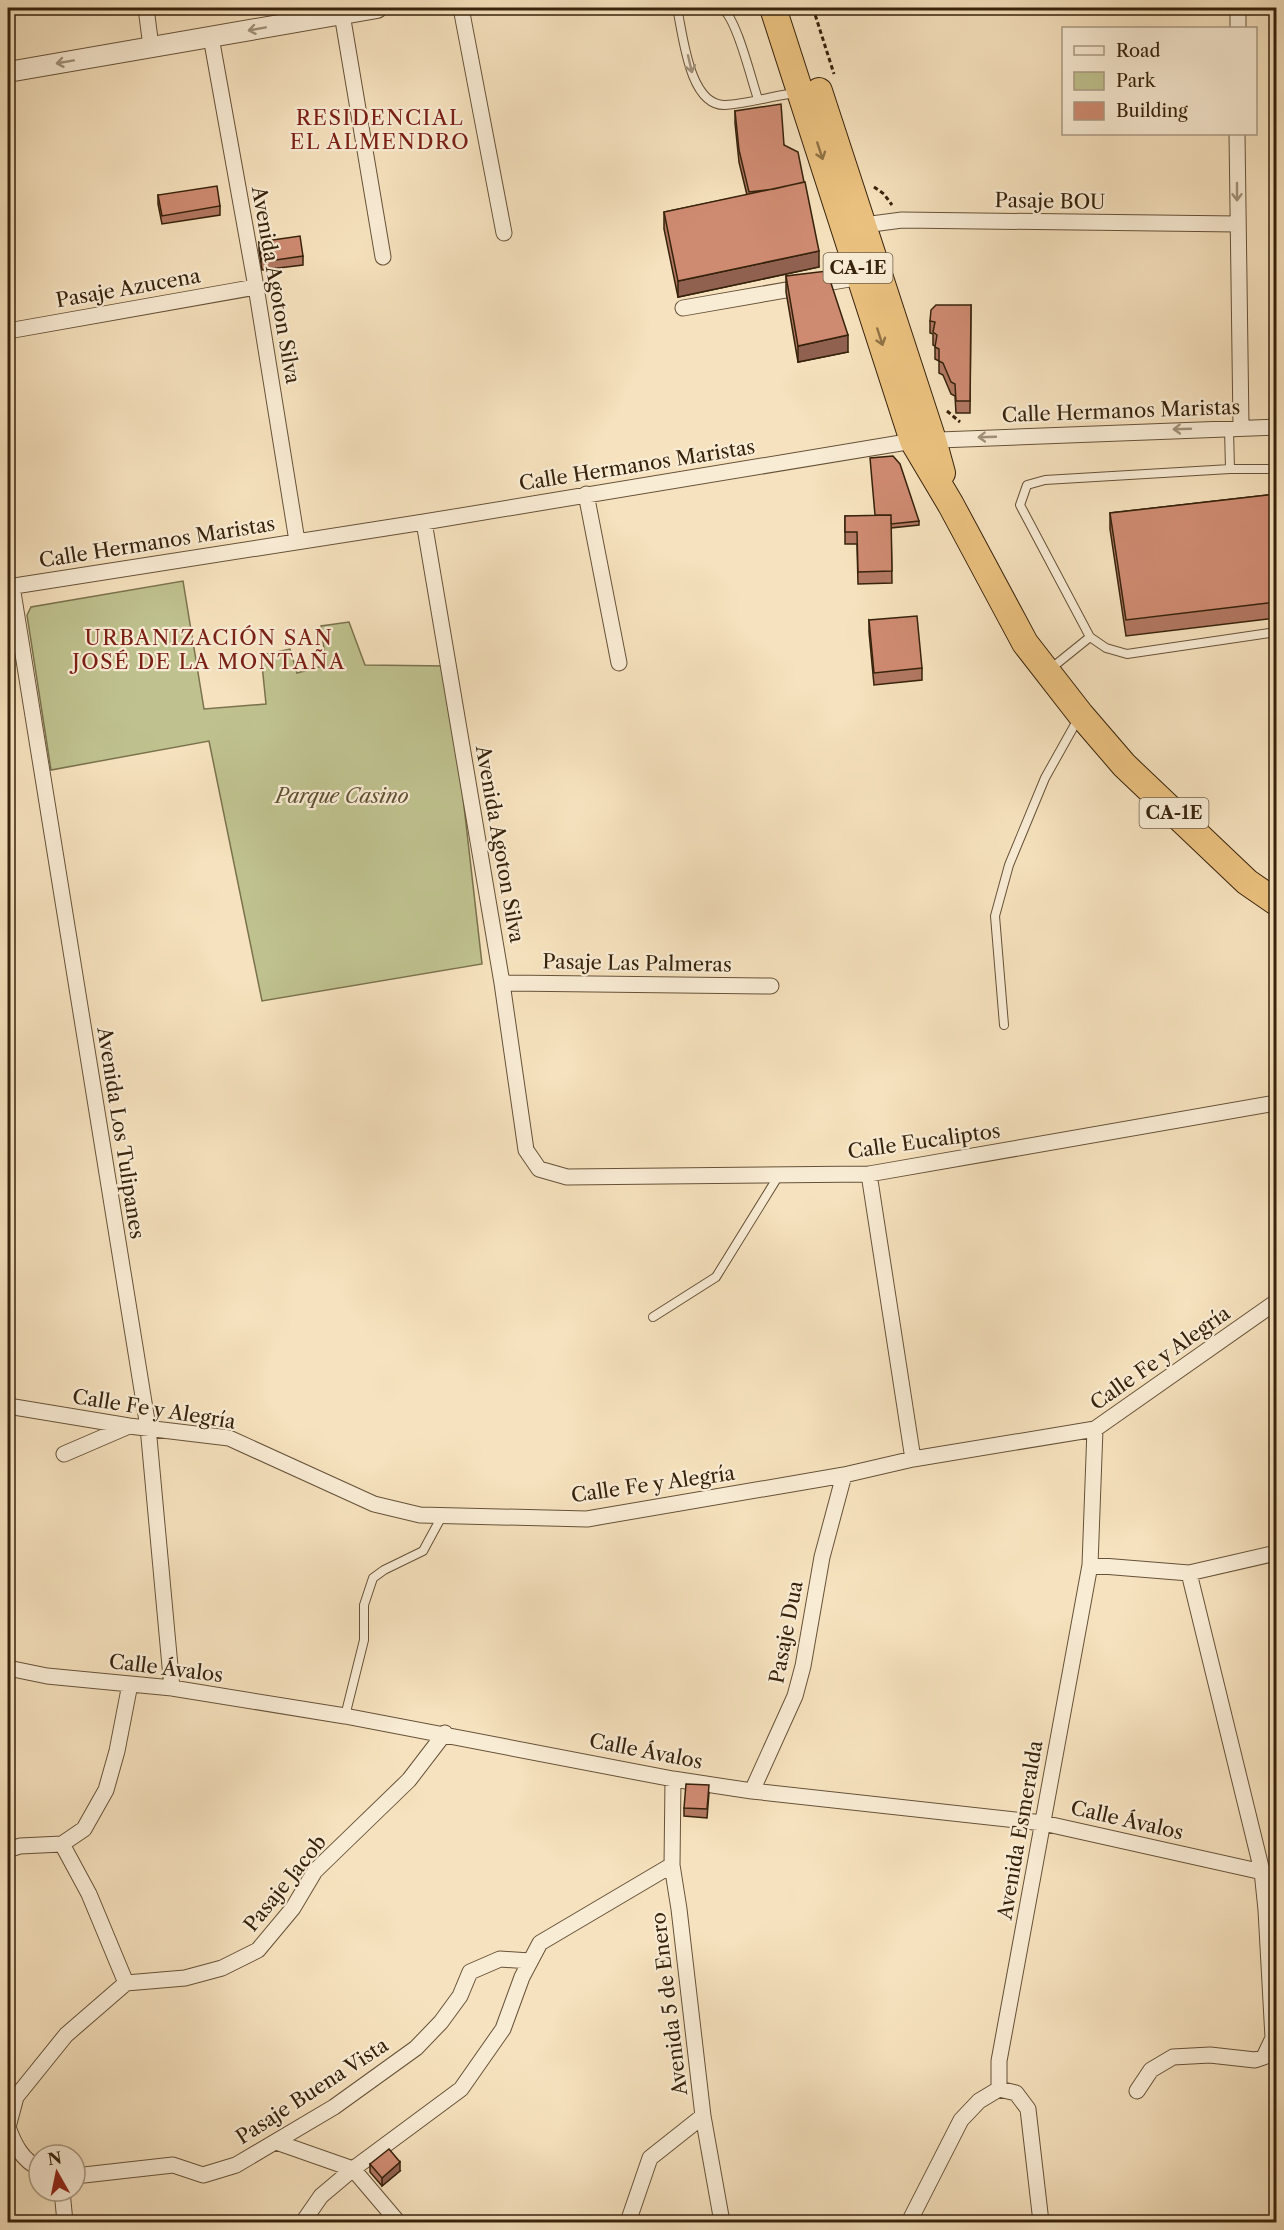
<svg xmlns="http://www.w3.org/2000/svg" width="1284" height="2230" font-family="'Libre Caslon Text',serif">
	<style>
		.green { fill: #bfc28f; stroke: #7a724d; stroke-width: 1.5 }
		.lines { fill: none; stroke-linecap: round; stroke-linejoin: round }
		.service-casing { stroke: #665238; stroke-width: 10 }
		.minor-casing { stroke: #665238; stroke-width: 17 }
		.tertiary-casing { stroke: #665238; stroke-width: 22 }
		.trunk-casing { stroke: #36220b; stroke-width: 28 }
		.path { stroke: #36220b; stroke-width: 3; stroke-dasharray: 4.5 3; stroke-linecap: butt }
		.service { stroke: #f9ecd5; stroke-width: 8 }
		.minor { stroke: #f9ecd5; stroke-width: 15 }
		.tertiary { stroke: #f9ecd5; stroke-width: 20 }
		.trunk { stroke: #ebc17f; stroke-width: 26 }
		.wall { fill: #b27862; stroke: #36220b; stroke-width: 1.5 }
		.shaded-wall { fill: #916150; stroke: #36220b; stroke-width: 1.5 }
		.building { fill: #cf8b72; stroke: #36220b; stroke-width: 1.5 }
		.oneway { stroke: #a1917a }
		.oneway2 { stroke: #907245 }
		.labels { text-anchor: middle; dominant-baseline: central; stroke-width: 4.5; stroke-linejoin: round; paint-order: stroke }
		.shield { fill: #f9ecd5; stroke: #705f48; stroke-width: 1.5 }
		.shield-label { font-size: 18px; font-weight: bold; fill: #36220b }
		.street-label { font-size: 20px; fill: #36220b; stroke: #f9ecd5 }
		.park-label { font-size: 20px; font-style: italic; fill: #5f5233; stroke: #f9ecd5 }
		.neighbourhood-label { font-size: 21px; letter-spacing: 1.5px; fill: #7a1f14; stroke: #f9ecd5 }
	</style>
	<rect width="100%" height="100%" fill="#f6e2be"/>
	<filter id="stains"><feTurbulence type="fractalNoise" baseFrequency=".00333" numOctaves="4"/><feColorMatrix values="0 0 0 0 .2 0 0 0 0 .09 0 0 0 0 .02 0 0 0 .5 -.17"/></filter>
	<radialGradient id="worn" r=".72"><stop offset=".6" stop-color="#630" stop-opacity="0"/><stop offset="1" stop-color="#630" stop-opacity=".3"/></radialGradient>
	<path class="green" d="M183 581 204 709 266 704 261 655 290 649 297 673 326 665 321 626 349 622 365 665 448 666 482 964 262 1001 209 741 51 770 27 615 31 607Z"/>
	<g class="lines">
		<defs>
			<path id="service" d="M677 8C683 34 689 106 725 105 746 104 768 97 789 94L797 95
				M722 8C737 19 751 79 758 99
				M1229 429 1230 469
				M1276 469H1230L1045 480 1027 485 1020 505 1090 637 1106 648 1127 654 1276 632
				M1049 670 1090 637
				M1004 1025 995 916 1009 865 1045 778 1078 719
				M653 1317 716 1277 779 1175
				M345 1716 364 1640V1605L373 1578 384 1570 423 1551 442 1516"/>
			<path id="minor" d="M146 8 151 47
				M461 8 504 233
				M342 14 383 257
				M1238 28V8
				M211 37 256 287 297 541
				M1237 134 1241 427
				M864 225 902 220 1237 224
				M683 308 861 277
				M8 331 256 287
				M586 494 619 663
				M424 522 502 983 526 1150 539 1169 567 1177 869 1174 1276 1103
				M12 586 148 1427 172 1688
				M8 587 424 522 913 441 1276 427
				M502 983 771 986
				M869 1174 913 1459
				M8 1406 129 1426 229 1438 374 1504 420 1515 587 1519 844 1475 913 1459 1095 1429 1276 1302
				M64 1454 129 1426
				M1090 1565 1189 1573 1276 1553
				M8 1668 47 1676 172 1688 345 1716 673 1779 752 1791 1043 1823 1276 1875
				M673 1779 672 1865 679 1909 703 2116 722 2222
				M752 1791 795 1696 803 1666 822 1557 844 1475
				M62 1844 84 1829 106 1790 117 1751 130 1684
				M8 1850 20 1846 62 1844 89 1894 126 1983
				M999 2089V2061L1090 1565 1095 1429
				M999 2089 1016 2093 1028 2109 1041 2222
				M1137 2091 1151 2070 1173 2057 1210 2055 1255 2060 1264 2057 1273 2038 1266 1910 1262 1871 1189 1573
				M8 2127 16 2097 66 2035 126 1983 185 1978 222 1968 258 1950 293 1908 315 1871 409 1780 445 1733
				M8 2127C14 2144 22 2160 39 2168
				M276 2142 353 2169 398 2222
				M75 2176 173 2165 203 2175 236 2165 334 2107 416 2048 441 2022 460 1996 470 1972 500 1959 530 1961
				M62 2191 65 2222
				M303 2222 321 2196 353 2169 461 2089 503 2029 522 1977 540 1943 672 1865
				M628 2222 650 2158 703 2116
				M909 2222 961 2120 979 2101 999 2089"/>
			<path id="tertiary" d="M8 72 377 8"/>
			<path id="trunk" d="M773 8 913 441 951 505 1025 643 1081 715 1124 765 1247 882 1276 902
				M819 91 933 440 942 473"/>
		</defs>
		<use href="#service" class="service-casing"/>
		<use href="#minor" class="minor-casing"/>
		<use href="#tertiary" class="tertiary-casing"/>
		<use href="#trunk" class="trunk-casing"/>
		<path class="path" d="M813 8 834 74
			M874 187 884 194 892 205
			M947 411 960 422"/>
		<use href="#service" class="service"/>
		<use href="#minor" class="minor"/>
		<use href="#tertiary" class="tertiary"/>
		<use href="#trunk" class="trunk"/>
	</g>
	<path class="wall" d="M735 111 784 145 819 267 678 297 664 229V212L747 195 739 162 735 123Z
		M158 195 220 206V215L162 224 158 204Z
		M259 242 303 256V265L262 270 259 250Z
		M786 276 848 352 798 362 786 292Z
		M971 305 970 413H956L955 396 951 394 943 375 939 373V361L935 359V346L933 345V334L930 333V321Z
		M1276 494V618L1126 636 1110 529V513Z
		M845 516 919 521V525L891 528 892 583 858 584 857 544H845Z
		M869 620 922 668V680L874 685 869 632Z
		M709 1793 707 1818 684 1816V1808Z
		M370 2164 400 2171 382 2186 370 2172Z"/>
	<path class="shaded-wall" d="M819 251V267L678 297V281Z
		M848 335V352L798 362V346Z
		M400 2162V2171L382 2186V2178Z"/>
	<path class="building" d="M781 104 784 145 798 152 804 182 774 189 749 192 739 150 735 111Z
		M805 182 819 251 678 281 664 212Z
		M217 186 220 206 162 216 158 195Z
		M300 236 303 256 262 262 259 242Z
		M827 271 848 335 798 346 786 276Z
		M936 305H971L970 401H956L955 384 951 382 943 363 939 361V349L935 347 937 335 933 332 935 322 930 321 931 310Z
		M893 456 900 464 919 521 891 524V515H875L870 458Z
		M1276 494V602L1126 620 1110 513Z
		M891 515 892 571 858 572 857 532H845V516Z
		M917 616 922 668 874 673 869 620Z
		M686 1784 709 1785 707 1809 684 1808Z
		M389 2149 400 2162 382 2178 370 2164Z"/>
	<defs><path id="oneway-shaft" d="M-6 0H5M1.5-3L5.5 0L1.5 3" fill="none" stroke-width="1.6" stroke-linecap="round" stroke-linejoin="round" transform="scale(1.5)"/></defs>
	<g class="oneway">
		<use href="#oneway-shaft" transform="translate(257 29) rotate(170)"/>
		<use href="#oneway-shaft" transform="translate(65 62) rotate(170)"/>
		<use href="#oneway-shaft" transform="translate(690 64) rotate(77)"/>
		<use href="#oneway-shaft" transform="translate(1237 192) rotate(90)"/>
		<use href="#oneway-shaft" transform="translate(1182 429) rotate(178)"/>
		<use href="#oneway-shaft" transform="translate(987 437) rotate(178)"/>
	</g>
	<g class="oneway2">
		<use href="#oneway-shaft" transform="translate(820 151) rotate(72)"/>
		<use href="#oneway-shaft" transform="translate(880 337) rotate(72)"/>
	</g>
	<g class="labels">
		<g class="shield">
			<rect x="823.5" y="253" width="69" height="30" rx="4.5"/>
			<rect x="1139.5" y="798" width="69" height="30" rx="4.5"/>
		</g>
		<g class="shield-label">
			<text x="858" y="268">CA-1E</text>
			<text x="1174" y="813">CA-1E</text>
		</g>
		<g class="street-label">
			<text transform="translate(1050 201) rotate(1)">Pasaje BOU</text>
			<text transform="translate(276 285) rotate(80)">Avenida Agoton Silva</text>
			<text transform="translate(128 288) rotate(-10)">Pasaje Azucena</text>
			<text transform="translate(1121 411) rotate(-2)">Calle Hermanos Maristas</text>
			<text transform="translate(637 465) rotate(-9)">Calle Hermanos Maristas</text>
			<text transform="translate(157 542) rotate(-9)">Calle Hermanos Maristas</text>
			<text transform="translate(500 844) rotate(80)">Avenida Agoton Silva</text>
			<text transform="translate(637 963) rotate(1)">Pasaje Las Palmeras</text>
			<text transform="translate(121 1133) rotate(81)">Avenida Los Tulipanes</text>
			<text transform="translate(924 1141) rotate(-8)">Calle Eucaliptos</text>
			<text transform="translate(1160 1358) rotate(-35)">Calle Fe y Alegría</text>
			<text transform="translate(154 1409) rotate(9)">Calle Fe y Alegría</text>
			<text transform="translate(653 1484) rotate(-8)">Calle Fe y Alegría</text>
			<text transform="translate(786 1632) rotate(-79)">Pasaje Dua</text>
			<text transform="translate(166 1668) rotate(7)">Calle Ávalos</text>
			<text transform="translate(646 1751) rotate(11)">Calle Ávalos</text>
			<text transform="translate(1127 1820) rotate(13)">Calle Ávalos</text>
			<text transform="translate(1020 1830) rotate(-80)">Avenida Esmeralda</text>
			<text transform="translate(285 1883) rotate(-51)">Pasaje Jacob</text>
			<text transform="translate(669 2004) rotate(-97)">Avenida 5 de Enero</text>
			<text transform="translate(312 2091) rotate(-33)">Pasaje Buena Vista</text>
		</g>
		<g class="park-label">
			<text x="342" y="796">Parque Casino</text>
		</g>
		<g class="neighbourhood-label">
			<text x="380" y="117">RESIDENCIAL<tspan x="380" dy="24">EL ALMENDRO</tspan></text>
			<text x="209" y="637">URBANIZACIÓN SAN<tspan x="209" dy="24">JOSÉ DE LA MONTAÑA</tspan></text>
		</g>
	</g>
	<rect width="1284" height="2230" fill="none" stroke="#f6e2be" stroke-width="30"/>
	<rect x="9" y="9" width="1266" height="2212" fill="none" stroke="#36220b" stroke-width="3"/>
	<rect x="15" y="15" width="1254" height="2200" fill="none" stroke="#36220b" stroke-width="1.5"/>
	<rect x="1062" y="27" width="195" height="108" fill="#f9ecd5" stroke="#ab9b84" stroke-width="1.5"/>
	<rect x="1074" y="46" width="30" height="9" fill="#f9ecd5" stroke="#ab9b84" stroke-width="1.5"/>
	<text x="1116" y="57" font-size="18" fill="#36220b">Road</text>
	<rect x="1074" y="72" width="30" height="18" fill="#bfc28f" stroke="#ab9b84" stroke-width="1.5"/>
	<text x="1116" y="87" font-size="18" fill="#36220b">Park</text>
	<rect x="1074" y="102" width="30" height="18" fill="#cf8b72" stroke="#ab9b84" stroke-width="1.5"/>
	<text x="1116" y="117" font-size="18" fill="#36220b">Building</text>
	<g transform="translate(57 2173) rotate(351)"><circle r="28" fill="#f9ecd5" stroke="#ab9b84" stroke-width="1.5"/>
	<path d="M0-4.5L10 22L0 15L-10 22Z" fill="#8f2418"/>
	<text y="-9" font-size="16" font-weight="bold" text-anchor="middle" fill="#36220b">N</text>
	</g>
	<rect width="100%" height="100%" filter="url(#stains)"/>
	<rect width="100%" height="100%" fill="url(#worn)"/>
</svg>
